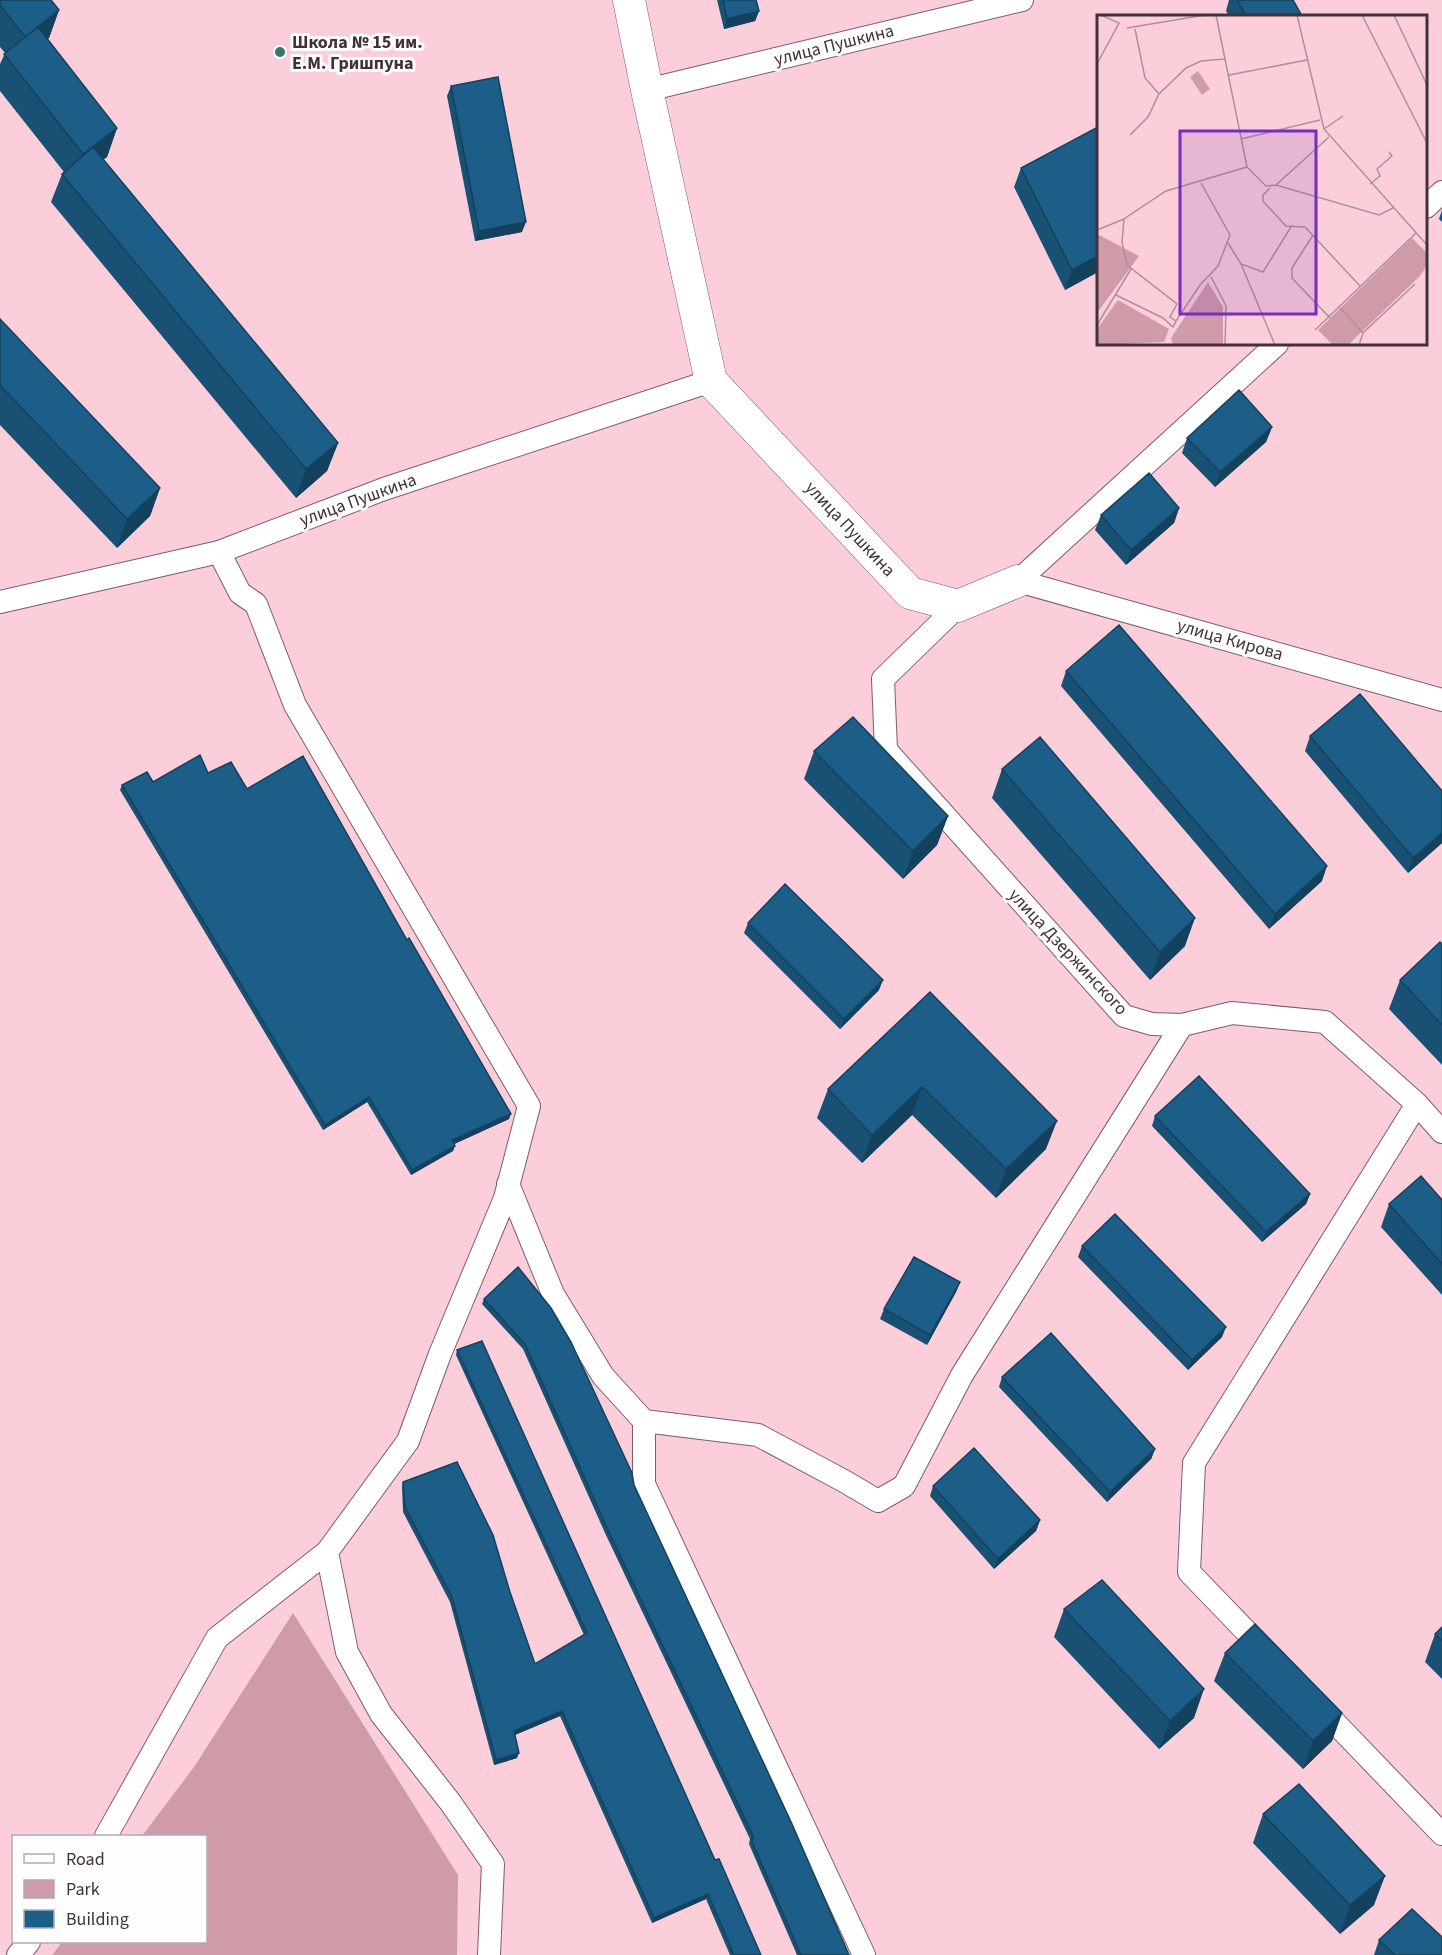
<svg xmlns="http://www.w3.org/2000/svg" width="1442" height="1955" font-family="'Source Sans 3',sans-serif">
	<style>
		.green { fill: #d09ba9 }
		.lines { fill: none; stroke-linecap: round; stroke-linejoin: round }
		.street-casing { stroke: #815b66; stroke-width: 24 }
		.secondary-casing { stroke: #815b66; stroke-width: 33 }
		.street { stroke: #fff; stroke-width: 22 }
		.secondary { stroke: #fff; stroke-width: 32 }
		.wall { fill: #185174 }
		.shaded-wall { fill: #14425e }
		.building { fill: #1c5e87; stroke: #14425e; stroke-width: 1.5 }
		.poi-dot { fill: #33786c; stroke: #fdfdfd; stroke-width: 2 }
		.labels { text-anchor: middle; dominant-baseline: central; stroke-width: 6; stroke-linejoin: round; paint-order: stroke }
		.poi-label { font-size: 18px; font-weight: bold; fill: #423136; stroke: #fdfdfd; text-anchor: start }
		.street-label { font-size: 18px; fill: #423136; stroke: #fdfdfd }
		.inset-road { fill: none; stroke: #b18f98; stroke-width: 1.5 }
		.view { fill: #7b2cbf; fill-opacity: 0.15; stroke: #7b2cbf; stroke-width: 3 }
		.inset-edge { fill: none; stroke: #423136; stroke-width: 3 }
	</style>
	<rect width="100%" height="100%" fill="#fbceda"/>
	<path class="green" d="M293 1613 458 1875 457 1955H52L62 1942H206V1836H142L194 1767Z"/>
	<g class="lines">
		<defs>
			<path id="street" d="M647 90 1022 0
				M1426 207 1442 192
				M1018 581 1442 700
				M1018 581 1277 344
				M0 602 219 552 384 489 711 381
				M958 606 883 679 886 750 1124 1016 1152 1024 1182 1025 1232 1013 1325 1022 1417 1104 1442 1132
				M508 1184 553 1294 603 1376 644 1421 758 1435 844 1481 878 1501 904 1486 962 1375 1182 1025
				M644 1421V1484L864 1955
				M327 1552 347 1652 381 1714 450 1802 493 1864 489 1955
				M1268 1654 1189 1572 1194 1463 1417 1104
				M1316 1703 1442 1834
				M106 1836 217 1638 327 1552 408 1441 440 1354 505 1198 529 1106 295 705 256 604 240 593 219 552
				M18 1955 29 1942"/>
			<path id="secondary" d="M629 0 647 90 711 381 910 593 958 606 1018 581"/>
		</defs>
		<use href="#street" class="street-casing"/>
		<use href="#secondary" class="secondary-casing"/>
		<use href="#street" class="street"/>
		<use href="#secondary" class="secondary"/>
	</g>
	<path class="wall" d="M0 0 59 10 49 38 47 39 117 128 107 157 103 159 338 443 327 471 296 498 51 202 62 174 64 172 0 91V64L5 53 0 47Z
		M717 0H756L759 11 755 21 724 29Z
		M1229 0H1293L1302 16H1229L1226 11Z
		M451 86 522 232 475 241 447 96Z
		M1098 127V272L1065 290 1014 187 1021 168Z
		M1442 210V222L1439 219Z
		M0 319 160 488 150 516 117 548 0 425Z
		M1272 427 1266 442 1215 487 1182 453 1187 438Z
		M1179 508 1174 523 1126 565 1095 530 1101 515Z
		M1066 671 1322 881 1269 929 1061 686Z
		M1310 736 1442 791V843L1408 873 1305 751Z
		M814 751 948 816 937 845 903 879 804 779Z
		M1002 769 1185 946 1150 980 992 798Z
		M208 773 247 789 509 1119 454 1144 453 1151 411 1175 367 1102 323 1130 120 790 122 785 153 782Z
		M748 923 879 990 840 1029 744 933Z
		M1442 944V1065L1389 1009 1400 980Z
		M930 992 1046 1149 996 1198 912 1115 862 1163 817 1118 828 1089Z
		M1155 1116 1310 1194 1306 1204 1262 1242 1152 1126Z
		M1442 1200V1295L1381 1227 1389 1204Z
		M1082 1246 1222 1337 1188 1370 1078 1257Z
		M518 1267 634 1485 849 1955H797L749 1844 750 1839 605 1533 523 1349 482 1304 484 1299Z
		M960 1282 956 1292 927 1345 880 1319 884 1309Z
		M457 1350 715 1860 761 1955H730L706 1899 652 1923 560 1716 515 1735 517 1758 494 1765 450 1602 403 1512 402 1487 403 1482 535 1664 584 1635 456 1355Z
		M1002 1377 1155 1449 1151 1459 1107 1502 999 1387Z
		M933 1486 1040 1520 1036 1531 994 1569 930 1496Z
		M1064 1609 1194 1718 1159 1749 1054 1637Z
		M1442 1627V1679L1425 1662 1435 1634Z
		M1225 1653 1342 1713 1332 1741 1303 1769 1214 1681Z
		M1263 1814 1374 1905 1340 1934 1253 1843Z
		M1379 1940 1442 1955H1374Z"/>
	<path class="shaded-wall" d="M59 10 49 38 14 65 25 37Z
		M759 11 755 21 724 29 727 19Z
		M117 128 107 157 73 183 83 154Z
		M526 222 522 232 475 241 479 231Z
		M1098 256V272L1065 290 1072 270Z
		M1272 427 1266 442 1215 487 1220 472Z
		M338 443 327 471 296 498 306 469Z
		M160 488 150 516 117 548 127 519Z
		M1179 508 1174 523 1126 565 1131 550Z
		M948 816 937 845 903 879 913 851Z
		M1442 833V843L1408 873 1413 858Z
		M1327 866 1322 881 1269 929 1275 914Z
		M1195 918 1185 946 1150 980 1160 952Z
		M883 980 879 990 840 1029 844 1019Z
		M922 1087 912 1115 862 1163 872 1135Z
		M369 1097 367 1102 323 1130 325 1125Z
		M511 1114 509 1119 450 1146 452 1140Z
		M1057 1121 1046 1149 996 1198 1006 1169Z
		M455 1146 453 1151 411 1175 412 1170Z
		M1310 1194 1306 1204 1262 1242 1266 1232Z
		M960 1282 956 1292 927 1345 930 1335Z
		M1226 1327 1222 1337 1188 1370 1192 1360Z
		M1155 1449 1151 1459 1107 1502 1110 1492Z
		M1040 1520 1036 1531 994 1569 998 1559Z
		M1204 1689 1194 1718 1159 1749 1170 1721Z
		M562 1711 560 1716 512 1736 514 1731Z
		M1342 1713 1332 1741 1303 1769 1313 1741Z
		M519 1753 517 1758 494 1765 496 1760Z
		M1385 1876 1374 1905 1340 1934 1350 1905Z
		M708 1894 706 1899 652 1923 654 1918Z"/>
	<path class="building" d="M0 0H51L59 10 25 37 0 5Z
		M723 0H756L759 11 727 19Z
		M1237 0H1293L1302 16H1246Z
		M38 27 117 128 83 154 4 54Z
		M498 77 526 222 479 231 451 86Z
		M1098 127V256L1072 270 1021 168Z
		M93 147 338 443 306 469 62 174Z
		M0 319 160 488 127 519 0 385Z
		M1239 390 1272 427 1220 472 1187 438Z
		M1149 473 1179 508 1131 550 1101 515Z
		M1119 625 1327 866 1275 914 1066 671Z
		M1360 694 1442 791V833L1413 858 1310 736Z
		M853 717 948 816 913 851 814 751Z
		M1040 737 1195 918 1160 952 1002 769Z
		M200 755 208 773 231 762 247 789 303 756 407 940 409 938 511 1114 452 1140 455 1146 412 1170 369 1097 325 1125 122 785 147 772 153 782Z
		M785 884 883 980 844 1019 748 923Z
		M1440 942 1442 944V1025L1400 980Z
		M930 992 1057 1121 1006 1169 922 1087 872 1135 828 1089Z
		M1199 1076 1310 1194 1266 1232 1155 1116Z
		M1421 1176 1442 1200V1264L1389 1204Z
		M1115 1214 1226 1327 1192 1360 1082 1246Z
		M914 1257 960 1282 930 1335 884 1309Z
		M518 1267 551 1308 571 1342 632 1473 634 1485 792 1824 849 1955H801L751 1839 754 1838 607 1528 525 1344 484 1299Z
		M1051 1333 1155 1449 1110 1492 1002 1377Z
		M482 1341 715 1860 719 1859 761 1955H734L708 1894 654 1918 562 1711 514 1731 519 1753 496 1760 452 1597 405 1507 403 1482 457 1462 493 1535 510 1592 535 1664 587 1633 457 1350Z
		M974 1448 1040 1520 998 1559 933 1486Z
		M1102 1580 1204 1689 1170 1721 1064 1609Z
		M1255 1624 1342 1713 1313 1741 1225 1653Z
		M1442 1627V1641L1435 1634Z
		M1299 1784 1385 1876 1350 1905 1263 1814Z
		M1412 1909 1442 1937V1955H1395L1379 1940Z"/>
	<circle class="poi-dot" cx="280" cy="52" r="6"/>
	<g class="labels">
		<g class="poi-label">
			<text x="292" y="42">Школа № 15 им.<tspan x="292" dy="21">Е.М. Гришпуна</tspan></text>
		</g>
		<g class="street-label">
			<text transform="translate(834 45) rotate(-14)">улица Пушкина</text>
			<text transform="translate(358 500) rotate(-20)">улица Пушкина</text>
			<text transform="translate(850 529) rotate(47)">улица Пушкина</text>
			<text transform="translate(1230 640) rotate(16)">улица Кирова</text>
			<text transform="translate(1068 952) rotate(47)">улица Дзержинского</text>
		</g>
	</g>
	<g transform="translate(1097 15)">
		<rect width="330" height="330" fill="#fbceda"/>
		<path d="M101 56 113 74 105 80 93 62ZM2 220 42 241 0 298V221ZM315 223 330 238V250L323 261 251 330H236L221 315ZM111 267 126 292V330H76L74 323ZM21 285 72 314 67 327 0 330V314Z" fill="#d09ba9"/>
		<path class="inset-road" d="M119 0 150 152 169 171 179 170 282 200 296 193M200 0 227 114 330 230M265 0 330 128M297 0 330 70M30 13 108 0M38 14 48 63 62 79M0 49 22 8 4 0M132 60 210 45M227 114 246 101M33 120 51 102 62 79 89 53 104 46 128 44M144 124 223 105M104 168 133 220 121 251 103 270 79 306 73 302 80 289 30 250 25 227 27 204 69 176 150 152M273 169 283 161 280 154 295 141 292 137M179 170 232 122M173 173 166 180V186L189 211 208 212 264 272M0 215 27 204M216 220 195 253V263L233 303M131 228 144 249 166 257 194 212M144 249 178 330M114 262 129 291 128 330M19 280 66 303 76 312 79 306M243 293 266 318M0 310 34 254M218 315 319 218M262 330 266 318 318 269"/>
		<path class="view" d="M83 116H219V299H83Z"/>
		<rect width="330" height="330" class="inset-edge"/>
	</g>
	<rect x="12" y="1835" width="195" height="108" fill="#fdfdfd" stroke="#b2abad" stroke-width="1.5"/>
	<rect x="24" y="1854" width="30" height="9" fill="#ffffff" stroke="#b2abad" stroke-width="1.5"/>
	<text x="66" y="1865" font-size="18" fill="#423136">Road</text>
	<rect x="24" y="1880" width="30" height="18" fill="#d09ba9" stroke="#b2abad" stroke-width="1.5"/>
	<text x="66" y="1895" font-size="18" fill="#423136">Park</text>
	<rect x="24" y="1910" width="30" height="18" fill="#1c5e87" stroke="#b2abad" stroke-width="1.5"/>
	<text x="66" y="1925" font-size="18" fill="#423136">Building</text>
</svg>
